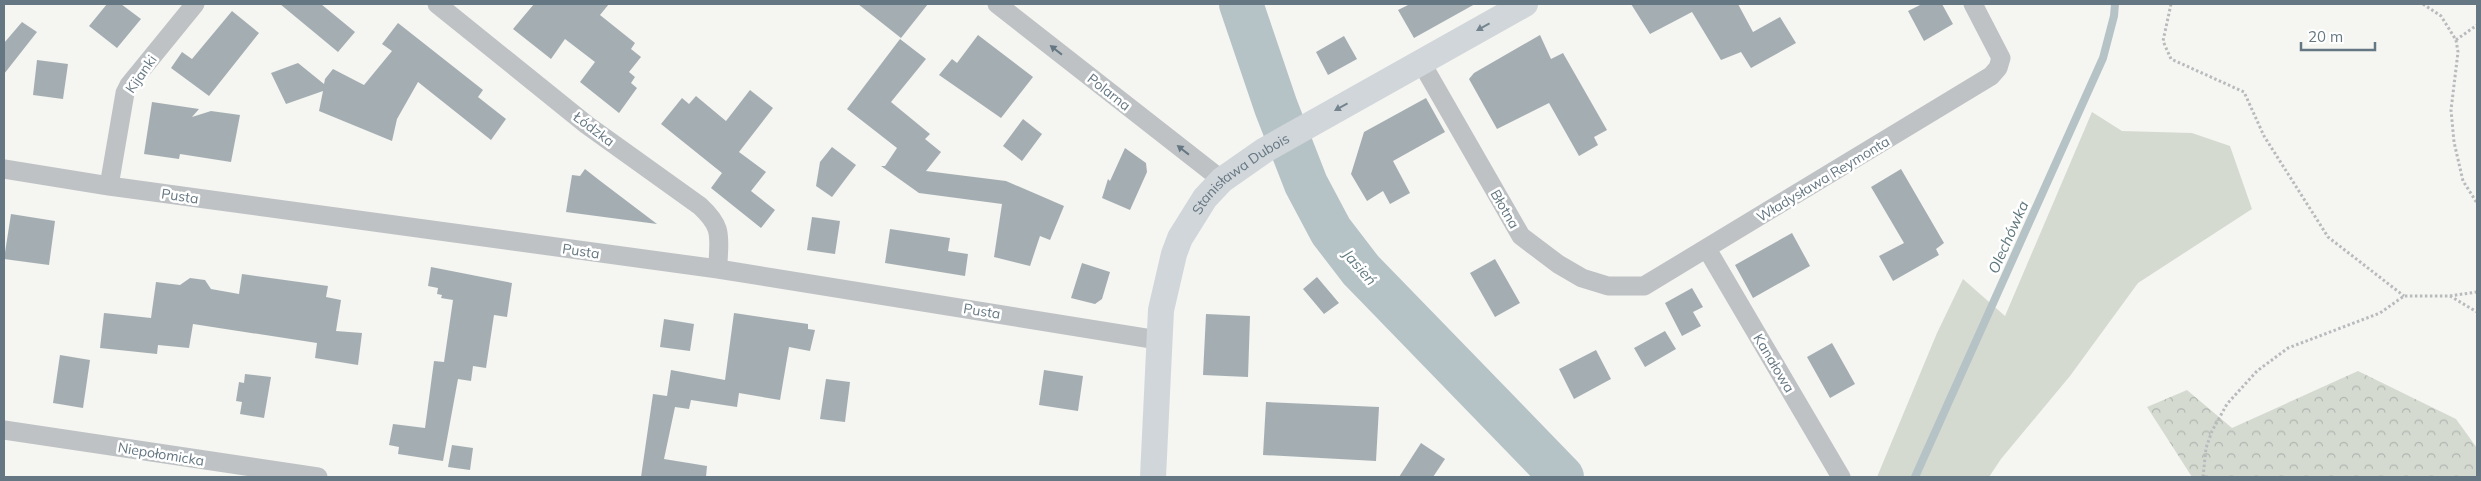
<svg xmlns="http://www.w3.org/2000/svg" width="2481" height="481" font-family="Mulish,sans-serif">
	<style>
		.grass { fill: #d5dad1 }
		.forest { fill: url(#forest-crowns) }
		.lines { fill: none; stroke-linecap: round; stroke-linejoin: round }
		.stream { stroke: #b5c3c6; stroke-width: 8 }
		.river { stroke: #b5c3c6; stroke-width: 44 }
		.building { fill: #a4aeb2 }
		.path { stroke: #b8bbbd; stroke-width: 3; stroke-dasharray: 2.5 2.5; stroke-linecap: butt }
		.street { stroke: #bec2c5; stroke-width: 19 }
		.secondary { stroke: #d1d6da; stroke-width: 26 }
		.oneway { fill: #75858f }
		.oneway2 { fill: #657782 }
		.labels { text-anchor: middle; dominant-baseline: central; stroke-width: 5; stroke-linejoin: round; paint-order: stroke }
		.street-label { font-size: 14px; fill: #657782; stroke: #fff }
		.water-label { font-size: 15px; font-style: italic; fill: #60797f; stroke: #fff }
	</style>
	<defs>
		<pattern id="forest-crowns" width="20" height="18" patternUnits="userSpaceOnUse" patternTransform="scale(1.25)"><rect width="20" height="18" fill="#d5dad1"/><path d="M2 6a3 3 0 1 1 6 0M12 15a3 3 0 1 1 6 0" fill="none" stroke="#b0b6af"/></pattern>
	</defs>
	<rect width="100%" height="100%" fill="#f5f5f1"/>
	<path class="grass" d="M2092 112 2122 131 2192 133 2230 146 2252 209 2138 283 2070 376 2001 459 1989 477H1877L1937 333 1963 279 2005 316Z"/>
	<path class="forest" d="M2358 371 2456 419 2477 448V477H2192L2147 407 2187 390 2232 428Z"/>
	<g class="lines">
		<path class="stream" d="M1915 477 2103 58 2114 16 2115 4"/>
		<path class="river" d="M1241 4 1276 107 1306 184 1331 231 1361 270 1562 477"/>
	</g>
	<path class="building" d="M107 4H121L141 19 117 48 89 26Z
		M280 4H321L355 32 338 52Z
		M534 4H609L600 15 635 43 631 49 641 57 629 72 635 77 631 83 637 88 619 113 580 82 595 62 565 39 551 59 513 29Z
		M858 4H928L901 38Z
		M1410 4H1475L1414 38 1398 10Z
		M1631 4H1738L1753 32 1780 17 1796 43 1751 68 1741 52 1721 60 1692 12 1650 34Z
		M1922 4H1942L1953 24 1924 41 1908 11Z
		M232 11 259 33 209 96 171 68 182 52 192 59Z
		M22 22 37 32 4 74V43Z
		M398 23 483 90 478 97 506 119 491 140 418 82 397 119 392 141 319 111 323 91 286 104 271 73 298 63 324 84 325 79 333 69 364 85 392 51 382 44Z
		M978 35 1033 77 1001 118 939 75 952 59 957 63Z
		M1540 35 1551 59 1563 53 1607 130 1594 137 1598 145 1579 156 1549 103 1497 129 1469 79 1474 73Z
		M1344 36 1357 59 1328 75 1316 52Z
		M900 39 926 59 891 102 930 134 925 139 941 152 926 171 1006 181 1064 206 1050 240 1040 236 1030 266 994 257 1002 204 919 193 881 166H885L897 148 847 109Z
		M37 60 68 64 63 99 33 95Z
		M750 90 773 108 739 152 766 172 751 191 775 210 761 228 711 188 722 173 661 124 682 98 689 104 696 96 726 121Z
		M1426 98 1445 132 1393 161 1410 193 1390 204 1383 191 1367 201 1351 174 1364 132Z
		M152 102 199 109 192 117 211 111 240 115 231 162 180 154 179 159 144 154Z
		M1023 119 1042 134 1022 161 1003 146Z
		M832 147 856 165 832 197 816 186 820 162Z
		M1125 148 1146 163 1147 172 1130 210 1102 198 1108 179 1110 181Z
		M585 169 599 180 657 224 566 212 572 175 580 176Z
		M1901 169 1944 243 1936 249 1939 255 1893 281 1879 256 1904 243 1871 187Z
		M11 214 55 221 49 265 4 259Z
		M812 217 840 221 835 254 807 250Z
		M890 229 950 238 948 251 968 254 965 276 885 263Z
		M1792 233 1810 266 1753 298 1735 265Z
		M1495 259 1520 303 1495 317 1470 273Z
		M1082 263 1110 272 1102 299 1095 304 1071 298Z
		M431 267 512 283 507 317 494 315 486 368 473 366 471 381 458 379 443 461 398 454 399 447 389 445 393 424 425 428 434 361 444 362 453 300 441 298 442 295 437 294 438 288 428 286Z
		M242 274 328 286 326 297 341 300 336 331 362 333 358 365 315 358 317 343 193 324 189 348 158 345 157 354 100 348 104 313 151 318 156 282 180 285 190 278 205 280 211 289 239 294Z
		M1317 277 1339 303 1324 314 1303 289Z
		M1692 288 1703 307 1693 312 1701 326 1682 336 1665 303Z
		M734 313 808 324V329L815 330 810 351 789 347 780 400 739 393 737 407 691 400 689 409 675 407 664 459 707 466 706 477H641L653 394 667 396 671 370 725 380Z
		M1206 314 1250 316 1248 377 1203 375Z
		M664 319 694 324 690 351 660 347Z
		M1665 331 1676 349 1645 367 1634 348Z
		M1832 343 1855 384 1830 398 1807 357Z
		M1596 350 1611 379 1574 399 1559 369Z
		M60 355 90 360 83 408 53 403Z
		M1044 370 1083 376 1078 411 1039 405Z
		M245 374 271 377 264 418 240 414 242 402 236 401 239 382 244 383Z
		M826 379 850 382 845 422 820 419Z
		M1266 402 1379 407 1376 461 1263 455Z
		M1421 443 1445 459 1433 477H1399Z
		M452 445 473 448 470 470 448 467Z"/>
	<g class="lines">
		<path class="path" d="M2171 4 2163 41 2171 59 2244 92 2264 136 2328 237 2404 296
			M2423 4 2441 16 2456 40 2458 52 2451 110 2454 142 2463 181 2477 203
			M2456 40 2477 25
			M2450 296 2477 312
			M2203 477 2206 448 2212 431 2227 404 2257 371 2288 348 2380 313 2404 296H2449L2477 292"/>
		<path class="street" d="M437 4 587 125 700 206C725 229 718 238 718 269
			M997 4 1222 180
			M1421 62 1521 236 1558 264 1582 278 1608 286H1644L1991 76 1998 68 2001 58 1973 4
			M4 169 109 186 718 269 1158 340
			M109 186 125 93 129 85 195 4
			M1707 249 1841 477
			M4 430 318 477"/>
		<path class="secondary" id="s1" d="M1153 477 1161 310 1174 254 1180 238 1205 198 1222 180 1265 150 1525 4"/>
	</g>
	<defs><path id="oneway-solid" d="M-6-.8H1V-3.2L6.5 0L1 3.2V.8H-6Z" transform="scale(1.25)"/></defs>
	<g class="oneway">
		<use href="#oneway-solid" transform="translate(1483 27) rotate(151)"/>
		<use href="#oneway-solid" transform="translate(1341 107) rotate(151)"/>
	</g>
	<g class="oneway2">
		<use href="#oneway-solid" transform="translate(1056 50) rotate(-142)"/>
		<use href="#oneway-solid" transform="translate(1183 150) rotate(-142)"/>
	</g>
	<g class="labels">
		<g class="street-label">
			<text transform="translate(141 74) rotate(-55)">Kijanki</text>
			<text transform="translate(1109 92) rotate(38)">Polarna</text>
			<text transform="translate(594 129) rotate(37)">Łódzka</text>
			<text stroke="none"><textPath href="#s1" startOffset="332">Stanisława Dubois</textPath></text>
			<text transform="translate(1823 179) rotate(-31)">Władysława Reymonta</text>
			<text transform="translate(180 196) rotate(8)">Pusta</text>
			<text transform="translate(1505 209) rotate(60)">Błotna</text>
			<text transform="translate(581 251) rotate(8)">Pusta</text>
			<text transform="translate(982 311) rotate(9)">Pusta</text>
			<text transform="translate(1774 363) rotate(59)">Kanałowa</text>
			<text transform="translate(161 454) rotate(9)">Niepołomicka</text>
		</g>
		<g class="water-label">
			<text transform="translate(2008 237) rotate(-66)">Olechówka</text>
			<text transform="translate(1360 267) rotate(49)">Jasień</text>
		</g>
	</g>
	<rect width="2481" height="481" fill="none" stroke="#657782" stroke-width="10"/>
	<path d="M2301 42v8h74v-8" fill="none" stroke="#657782" stroke-width="2.5"/>
	<text x="2308" y="42" font-size="15" fill="#657782" stroke="#ffffff" stroke-width="4" paint-order="stroke">20 m</text>
</svg>
